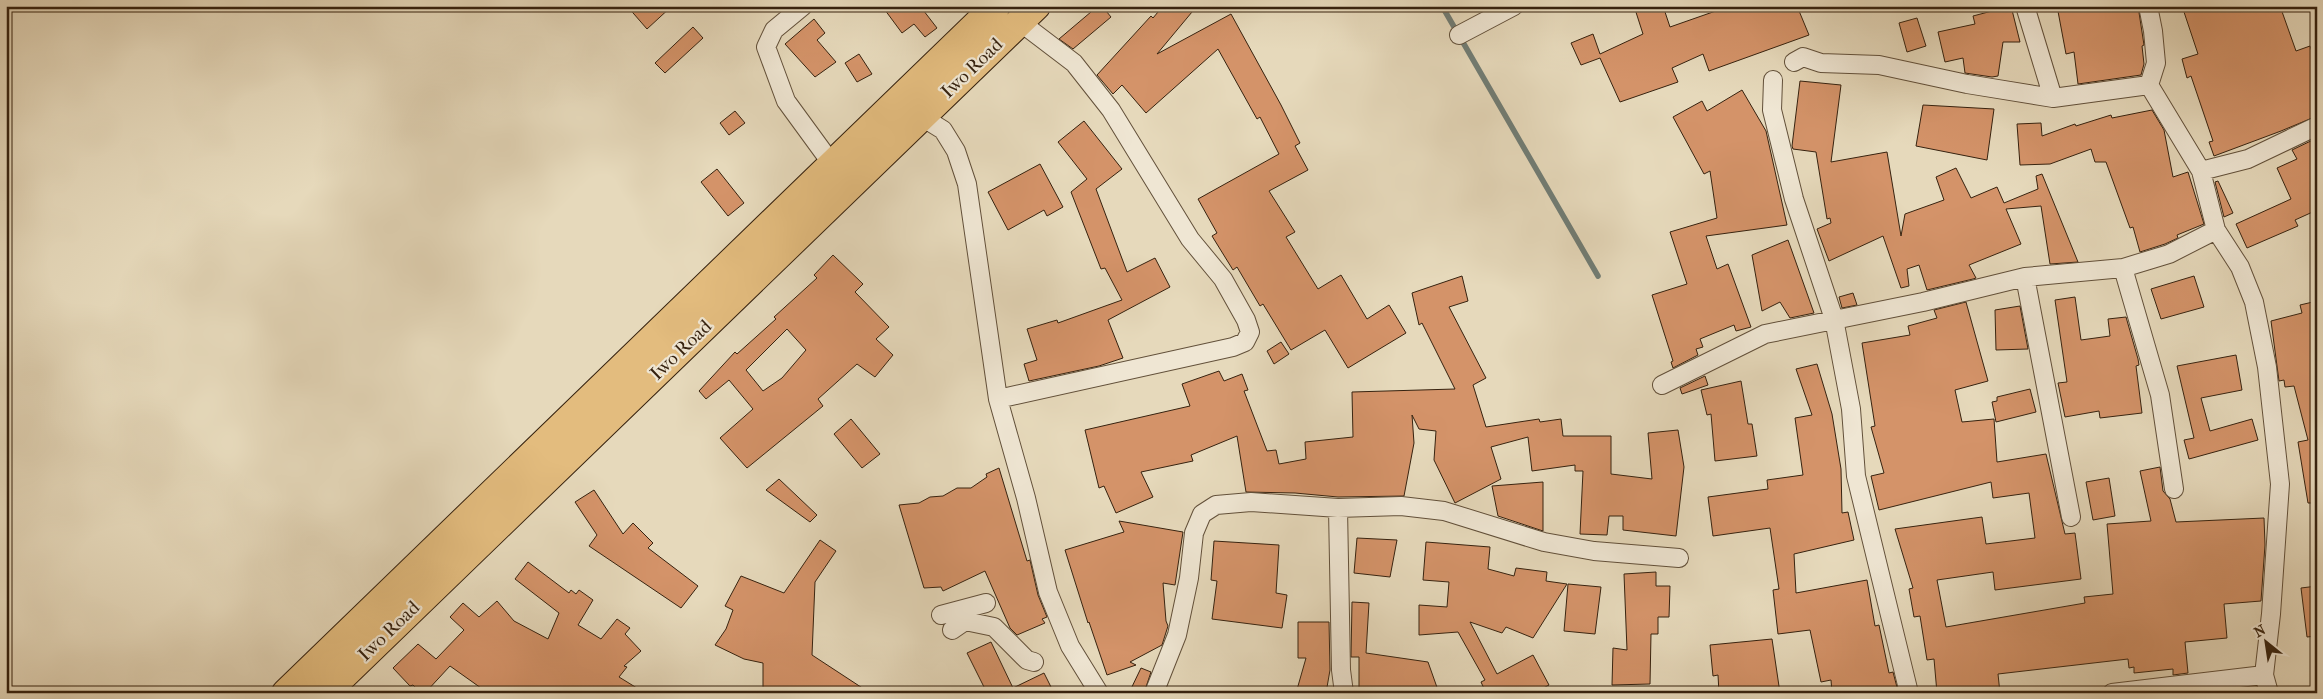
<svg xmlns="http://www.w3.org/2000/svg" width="2323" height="699" font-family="'IM FELL French Canon',serif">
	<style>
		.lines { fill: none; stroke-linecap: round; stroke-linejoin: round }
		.stream { stroke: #717d75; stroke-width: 5.5 }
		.building { fill: #d49369; stroke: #36220f; fill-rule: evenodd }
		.street-casing { stroke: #62503a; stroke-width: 20 }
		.primary-casing { stroke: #36220f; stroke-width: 30 }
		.street { stroke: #efe6d3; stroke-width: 18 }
		.primary { stroke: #e3bc7e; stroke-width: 28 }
		.labels { text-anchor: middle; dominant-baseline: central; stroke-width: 4.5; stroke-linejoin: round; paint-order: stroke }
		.street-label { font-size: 19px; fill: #36220f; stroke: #efe6d3 }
	</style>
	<rect width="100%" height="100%" fill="#e6d9bb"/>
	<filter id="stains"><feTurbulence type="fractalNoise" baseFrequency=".004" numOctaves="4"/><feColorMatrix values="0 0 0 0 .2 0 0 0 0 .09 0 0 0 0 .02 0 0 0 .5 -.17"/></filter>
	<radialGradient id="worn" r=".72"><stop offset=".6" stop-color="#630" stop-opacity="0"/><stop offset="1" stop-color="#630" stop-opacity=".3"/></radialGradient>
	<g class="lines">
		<path class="stream" d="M1442 6 1598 276"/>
	</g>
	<path class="building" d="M627 6H672L647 29Z
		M882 6H920L937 28 925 37 914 24 902 33Z
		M1098 6H1102L1111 17 1073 49 1059 39Z
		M1163 6H1197L1157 54 1231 14 1281 105 1300 143 1295 146 1308 170 1269 191 1295 232 1286 237 1318 289 1341 275 1367 319 1389 305 1406 333 1348 368 1325 330 1291 350 1263 304 1260 306 1237 267 1233 270 1212 236 1217 233 1198 199 1279 154 1260 117 1257 119 1218 49 1146 113 1122 85 1113 94 1097 75 1151 16 1153 18Z
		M1634 6H1663L1670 27 1730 6H1797L1809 35 1709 71 1703 54 1672 68 1678 82 1620 102 1600 58 1581 65 1571 43 1593 34 1600 54 1643 34Z
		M2011 6 2020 42H2003L1998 76 1992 77 1965 73 1963 58 1945 62 1938 32 1975 24 1973 16Z
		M2057 6H2138L2144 45 2142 46 2144 64 2141 75 2078 84 2074 52 2066 54Z
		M2182 6H2280L2296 51 2310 46 2317 67V116L2281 131 2214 156 2209 142 2213 141 2191 76 2187 78 2182 59 2198 54Z
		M1917 18 1926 46 1907 52 1899 23Z
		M814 19 825 33 817 40 836 62 815 77 785 44Z
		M693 27 703 38 665 73 655 63Z
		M859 54 872 74 857 82 845 63Z
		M1800 81 1841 85 1831 162 1887 152 1901 236 1905 214 1944 200 1936 177 1956 168 1971 198 1997 187 2004 203 2038 189 2036 176 2042 174 2078 262 2050 264 2041 206 2006 209 2021 244 1969 265 1976 278 1973 279 1927 290 1919 265 1907 269 1909 286 1901 288 1883 236 1829 261 1817 229 1831 223 1830 218 1827 219 1816 152 1793 149 1792 146Z
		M1742 90 1766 131 1787 225 1706 236 1717 269 1728 264 1751 327 1736 331 1734 325 1700 339 1703 347 1696 349 1698 355 1673 368 1671 362 1673 361 1652 295 1687 284 1670 232 1717 218 1710 171 1704 174 1673 117 1702 101 1707 111Z
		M1923 105 1994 109 1987 160 1916 146Z
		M2152 110 2164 130 2173 177 2188 172 2204 224 2177 235 2178 238 2165 244 2140 252 2133 227 2130 228 2106 162H2095L2091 149 2050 164 2020 165 2017 124 2041 123 2042 136 2075 124 2076 126 2111 115 2112 118Z
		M735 111 745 123 729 135 720 123Z
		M1084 121 1122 169 1096 189 1127 272 1155 258 1170 287 1108 320 1123 358 1099 366 1029 381 1024 364 1037 360 1027 329 1057 320 1058 323 1122 300 1105 268 1101 269 1071 192 1087 179 1058 142Z
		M2317 138V210L2295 220 2298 226 2247 248 2236 224 2291 199 2277 168 2297 159 2292 150Z
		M1040 164 1063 207 1047 216 1044 210 1008 230 988 192Z
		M717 169 744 203 728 216 701 182Z
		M2218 181 2233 213 2224 217 2215 182Z
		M1788 240 1814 313 1790 318 1780 302 1762 311 1752 255Z
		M833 255 863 284 855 292 889 327 876 339 893 355 875 377 857 364 818 399 823 406 747 468 720 438 753 409 729 380 706 399 699 391 735 352 737 354 776 319 774 317 817 278 814 275ZM787 329 806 350 782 378 763 391 746 370Z
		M1462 276 1468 301 1449 307 1486 378 1473 385 1486 427 1539 419 1540 422 1561 419 1563 436H1611V474L1652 479 1648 433 1678 430 1684 467 1676 536 1623 530V516H1609L1607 535 1580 534 1583 471H1575V465L1532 471 1528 437 1491 447 1501 479 1455 503 1434 460 1436 431 1419 429 1412 415 1414 443 1404 496 1338 497 1295 493 1246 492 1237 436 1191 455 1193 461 1141 472 1153 497 1116 513 1104 486 1099 488 1085 430 1190 406 1182 384 1219 371 1224 381 1242 374 1248 390 1244 391 1267 451 1276 450 1279 464 1306 459 1305 442 1353 437 1352 392 1455 389 1422 323 1419 325 1412 293Z
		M2194 276 2204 307 2161 319 2151 289Z
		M1853 293 1857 305 1842 308 1839 297Z
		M2075 297 2081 340 2110 336 2108 319 2126 317 2138 359 2139 365 2136 366 2142 413 2100 418 2099 411 2065 417 2058 383 2067 382 2055 300Z
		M2317 301V503H2308L2298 442 2308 440 2294 386 2285 387 2284 380 2279 381 2271 321 2302 313 2300 305Z
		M1966 302 1988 381 1955 390 1962 422 1994 419 1997 462 2046 454 2065 534 2075 533 2081 579 1995 590 1993 572 1937 580 1946 627 2085 603 2084 597 2113 594 2107 524 2151 521 2140 471 2160 467 2163 491 2170 499 2176 522 2264 518 2265 545 2261 601 2224 604 2227 638 2185 642 2188 673 2173 675V669L2134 673V667L2129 668 2128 659 1998 674 2000 693H1937L1934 659 1927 660 1920 616 1914 617 1909 589 1913 588 1895 529 1982 517 1986 544 2035 538 2029 493 1993 498 1991 482 1879 510 1871 476 1884 473 1871 427 1875 426 1862 343 1910 335 1908 326 1937 318 1934 310Z
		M2020 306 2028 349 1996 350 1995 310Z
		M1281 342 1289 354 1274 364 1267 351Z
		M2236 355 2242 390 2201 398 2210 431 2252 419 2258 440 2189 459 2184 440 2194 438 2177 366Z
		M1817 364 1832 414 1841 469 1842 513 1848 512 1854 540 1794 554 1796 593 1867 580 1875 626 1879 625 1889 673 1893 672 1898 691 1888 693H1832L1831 680 1821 682 1810 630 1778 634 1773 590 1779 589 1770 528 1713 536 1708 497 1768 489 1767 480 1803 475 1795 418 1812 415 1796 369Z
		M1705 376 1708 385 1682 394 1680 388Z
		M1741 381 1748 424H1752L1757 456 1715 461 1711 414 1707 415 1701 390Z
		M2030 389 2036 412 1996 422 1992 402 1997 401V397Z
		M851 419 880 454 862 468 834 434Z
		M999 468 1027 561 1030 560 1038 595 1047 617 1042 619 1045 623 1017 635 1010 628 985 571 943 591 941 587 924 588 899 505 919 503 930 497 943 496 957 488H971L987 477 986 474Z
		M2109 478 2115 516 2093 520 2086 482Z
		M779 479 817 515 810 522 766 490Z
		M1543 482V531L1498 516 1492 486Z
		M594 490 623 534 633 523 653 543 648 548 698 586 681 608 589 546 597 535 575 502Z
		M1119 521 1183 532 1175 585 1163 583 1166 621 1168 626 1162 645 1130 662 1136 665 1107 675 1089 622 1088 623 1065 550 1124 532Z
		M1357 538 1397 540 1390 577 1354 573Z
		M820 540 836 551 815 582 812 655 870 693H763V663L744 659 715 645 726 629 733 610 725 606 741 576 784 593Z
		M1214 541 1279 545 1276 593 1287 595 1282 628 1212 619 1217 581 1211 580Z
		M1426 542 1490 547 1488 569 1514 576 1516 568 1547 572 1546 581 1567 584 1533 638 1506 627 1502 633 1470 622 1497 674 1533 655 1549 685 1534 693H1486L1481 682 1485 680 1458 632 1419 635V605L1447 607 1449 582 1423 580Z
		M528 562 569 593 571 590 576 594 579 590 593 600 578 625 601 639 617 619 630 628 625 634 641 651 624 666 627 667 619 677 645 693H488L450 666 425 693H421L413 685 410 686 393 668 418 644 436 659 464 630 450 617 463 603 479 617 497 601 514 621 548 639 559 613 515 579Z
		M1656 572V586H1670L1669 617H1658V634H1651L1650 684 1612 685 1613 648 1627 650 1624 574Z
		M1568 584 1601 587 1595 634 1564 631Z
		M2317 586V636L2307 637 2301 588Z
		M1352 602 1369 603 1366 653 1428 662 1439 693H1359V657H1351Z
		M1298 622H1329L1330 670 1326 693H1296L1306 658H1298Z
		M1772 639 1780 693H1719L1718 675 1713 676 1710 645Z
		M991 642 1013 688 1044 673 1054 693H987L967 653Z
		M1141 668 1151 672 1144 693H1129Z"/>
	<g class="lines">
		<defs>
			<path id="street" d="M803 6 774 30 766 47 786 101 832 164
				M2025 6 2053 98
				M2148 6 2153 31 2156 63 2149 85 2201 171 2216 230 2240 267 2254 302 2267 367 2280 484 2271 614 2264 675 2269 693
				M1459 35 1514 6
				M1794 62 1803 57 1821 63 1879 65 1967 84 2053 98 2149 85
				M1773 80 1772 110 1794 199 1834 319 1851 409 1856 476 1909 693
				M922 117 943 130 956 151 967 184 998 399 1026 498 1048 592 1070 646 1099 693
				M2201 171 2248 159 2317 126
				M2123 268 2160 395 2174 489
				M2025 277 2071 517
				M1662 385 1765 334 1923 302 2025 277 2123 268 2169 254 2216 230
				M998 399 1233 347 1245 342 1250 332 1246 320 1223 279 1190 239 1111 110 1074 63 1020 22
				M1338 508 1341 670 1344 693
				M941 615 986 603
				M952 630 965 621 994 627 1027 660 1034 662
				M1154 693 1177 635 1189 578 1194 533 1202 514 1216 505 1251 502 1338 508 1401 506 1444 511 1544 542 1594 551 1679 558
				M2112 693 2264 675"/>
			<path id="primary" d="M286 693 996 6
				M325 693 1036 6"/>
		</defs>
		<use href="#street" class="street-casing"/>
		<use href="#primary" class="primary-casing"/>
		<use href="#street" class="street"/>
		<use href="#primary" class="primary"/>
	</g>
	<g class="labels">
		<g class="street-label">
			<text transform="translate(972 68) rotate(-44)">Iwo Road</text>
			<text transform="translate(681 350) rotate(-44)">Iwo Road</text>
			<text transform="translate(389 631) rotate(-44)">Iwo Road</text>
		</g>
	</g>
	<rect width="2323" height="699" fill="none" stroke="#e6d9bb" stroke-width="25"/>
	<rect x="8" y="8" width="2308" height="684" fill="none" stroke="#36220f" stroke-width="2.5"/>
	<rect x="12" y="12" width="2298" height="674" fill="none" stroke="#36220f"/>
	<g transform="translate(2266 642) rotate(330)" stroke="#efe6d3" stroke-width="4" paint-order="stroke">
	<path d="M0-4L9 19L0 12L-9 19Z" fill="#36220f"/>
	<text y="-8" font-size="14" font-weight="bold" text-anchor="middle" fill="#36220f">N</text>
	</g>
	<rect width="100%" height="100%" filter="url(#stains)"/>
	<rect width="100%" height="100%" fill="url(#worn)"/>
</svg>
